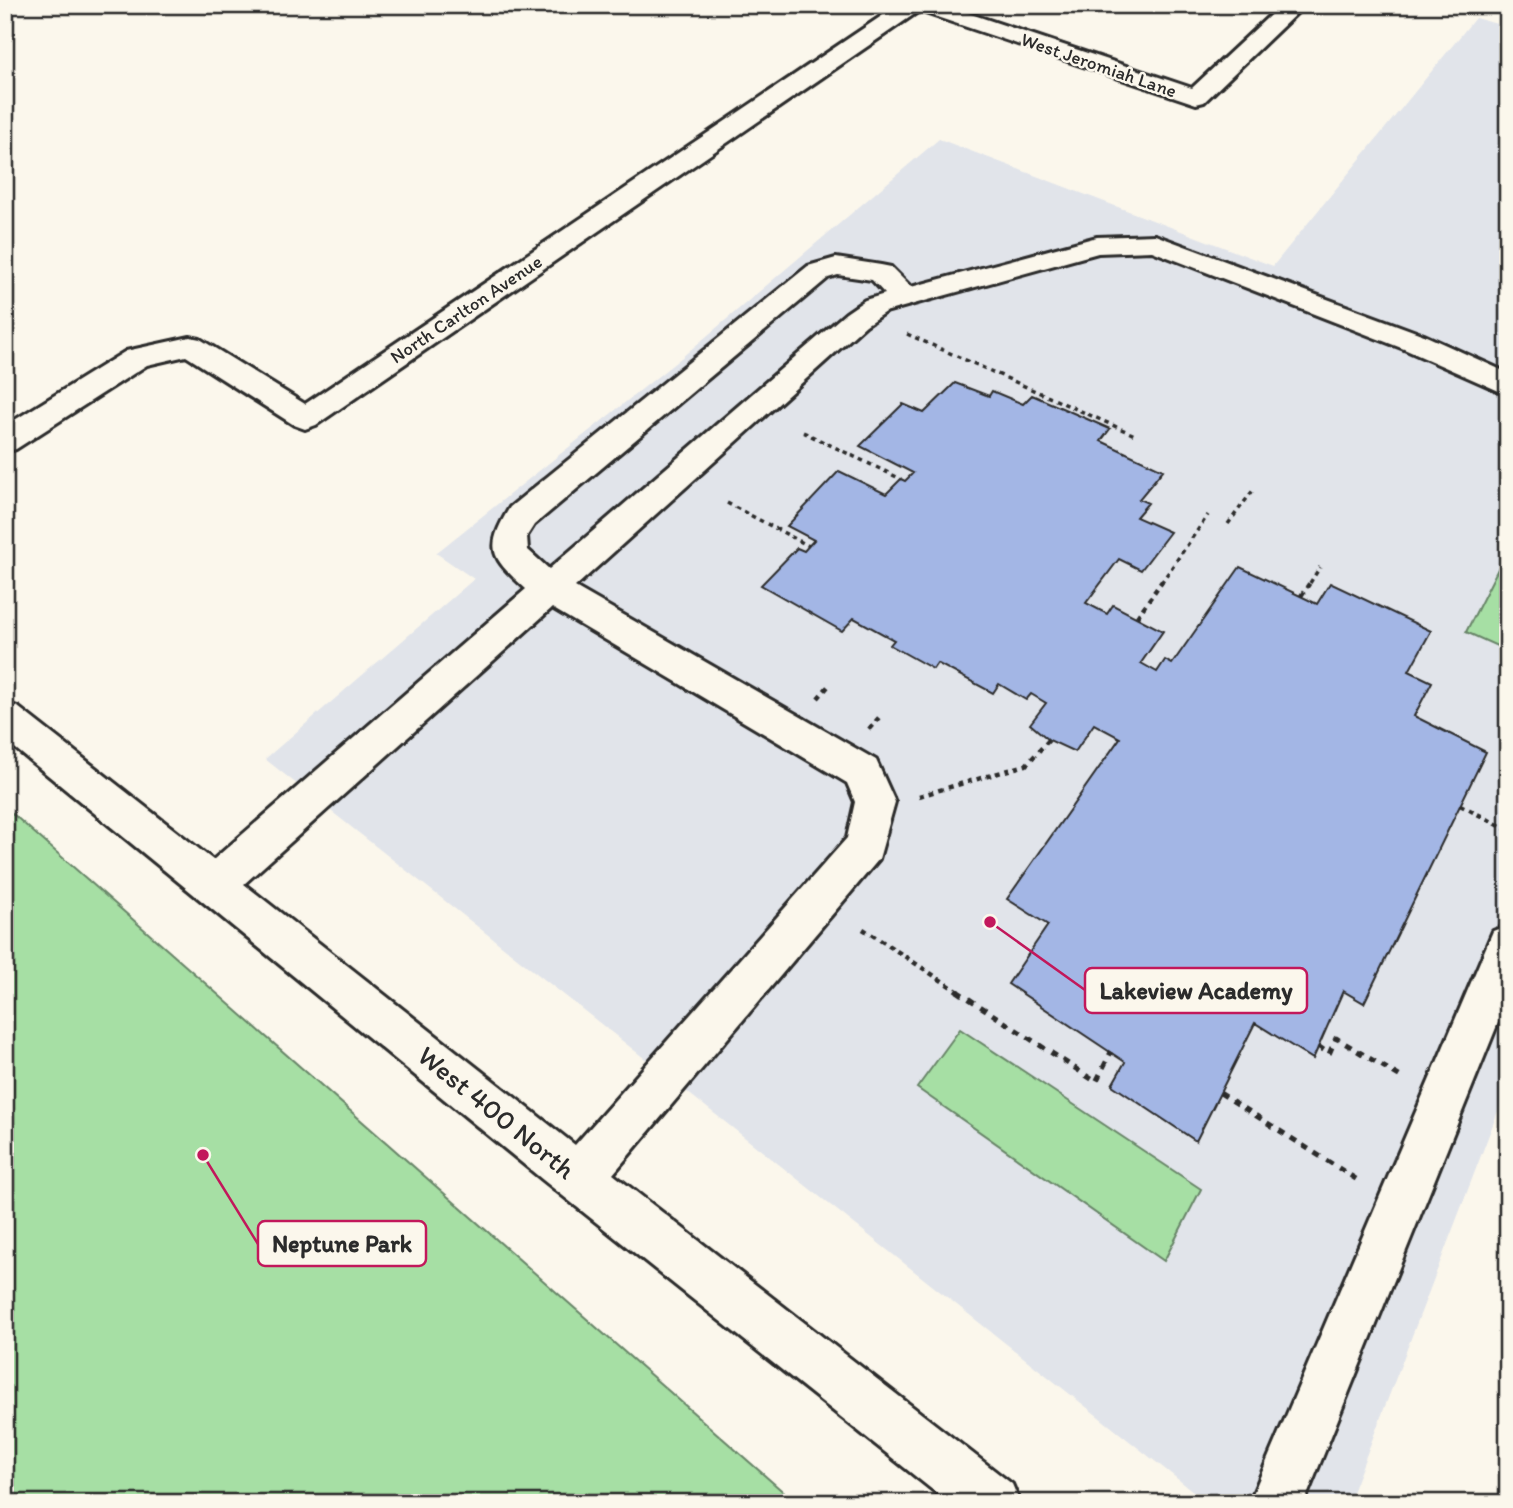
<svg xmlns="http://www.w3.org/2000/svg" width="1513" height="1508" font-family="Itim,sans-serif">
	<style>
		.built { fill: #e1e4ea }
		.green { fill: #a6dfa4; stroke: #688568; stroke-width: 2 }
		.building { fill: #a3b6e5; stroke: #2b2b2b; stroke-width: 2 }
		.lines { fill: none; stroke-linecap: round; stroke-linejoin: round }
		.minor-casing { stroke: #2b2b2b; stroke-width: 6 }
		.path-far2 { stroke: #2b2b2b; stroke-width: 3.5; stroke-dasharray: 4.5 4.5; stroke-linecap: butt }
		.path-far1 { stroke: #2b2b2b; stroke-width: 4.5; stroke-dasharray: 5 5; stroke-linecap: butt }
		.path { stroke: #2b2b2b; stroke-width: 5; stroke-dasharray: 7 7; stroke-linecap: butt }
		.minor { fill: #fbf7ec; fill-rule: evenodd }
		.labels { text-anchor: middle; dominant-baseline: central; stroke-width: 5; stroke-linejoin: round; paint-order: stroke }
		.far-street-label { font-size: 19px; fill: #2b2b2b; stroke: #fbf7ec }
		.near-street-label { font-size: 28px; fill: #2b2b2b; stroke: #fbf7ec }
		.leader { fill: none; stroke: #c2185b; stroke-width: 2.5 }
		.callout-dot { fill: #c2185b; stroke: #fbf7ec; stroke-width: 2.5 }
		.callout { fill: #fbf7ec; stroke: #c2185b; stroke-width: 2.5 }
		.callout-label { font-size: 24px; text-anchor: middle; font-weight: bold; fill: #2b2b2b }
	</style>
	<rect width="100%" height="100%" fill="#fbf7ec"/>
	<filter id="ink" filterUnits="userSpaceOnUse"><feTurbulence type="fractalNoise" baseFrequency=".0143" numOctaves="2"/><feDisplacementMap in="SourceGraphic" scale="14" xChannelSelector="R" yChannelSelector="G"/><feConvolveMatrix kernelMatrix="1 2 1 2 8 2 1 2 1" color-interpolation-filters="sRGB"/></filter>
	<g filter="url(#ink)">
		<path class="built" d="M1475 18 1508 27V1085L1348 1503H1208L265 759 474 579 436 553 681 358 939 139 1273 266Z"/>
		<path class="green" d="M1508 549V651L1466 632Z
			M5 807 796 1503H5Z
			M960 1029 1201 1189 1164 1261 917 1088Z"/>
		<path class="building" d="M955 383 989 396 992 391 1023 404 1032 395 1110 429 1101 441 1163 470 1139 499 1148 503 1136 517 1170 532 1141 570 1119 559 1086 603 1107 614 1113 605 1163 631 1141 663 1157 672 1165 660 1172 664 1240 567 1317 604 1330 583 1431 631 1409 671 1432 682 1414 716 1486 752 1364 1003 1343 991 1313 1059 1255 1023 1196 1141 1112 1085 1125 1062 1008 984 1048 925 1007 899 1120 738 1094 724 1075 752 1049 740 1030 724 1046 703 1031 694 1026 700 999 684 993 693 937 663 933 669 890 645 894 640 854 618 842 631 761 585 797 548 804 551 814 540 787 526 839 471 886 494 901 479 905 481 913 473 860 446 903 404 924 413Z"/>
		<g class="lines">
			<defs>
				<path id="minor" d="M898 5H944L1192 88 1281 5H1305L1204 102 1196 104 919 11 316 425 305 429 294 425 186 356 147 365 16 449 5 452V426L126 351 190 337 200 339 305 404Z
					M1155 235 1424 335 1508 373V395L1404 349 1152 251 1098 253 885 312 866 325 575 587 876 760 895 802 879 859 613 1174 1012 1484 1020 1503H949L543 1180 5 740V703L18 707 213 860 526 589C491 557 484 550 510 507L808 266 836 258 881 265 891 267 911 287 1097 237ZM838 275 872 280 885 294 865 300 846 313 549 569 528 550 527 536 534 525 828 278ZM552 608 847 783 855 802 847 838 575 1145 244 884Z
					M1508 925V998L1304 1503H1249L1493 931Z"/>
			</defs>
			<use href="#minor" class="minor-casing"/>
			<path class="path-far2" d="M907 334 1137 436
				M803 432 901 479
				M727 503 809 546
				M1228 524 1254 489
				M1161 583 1208 515
				M1310 583 1320 567"/>
			<path class="path-far1" d="M1301 596 1311 581
				M1137 617 1162 581
				M818 698 831 683
				M869 729 882 714
				M919 796 1026 765 1049 740
				M1460 805 1508 830
				M863 929 959 992"/>
			<path class="path" d="M957 991 1096 1082 1111 1052
				M1318 1046 1329 1054 1336 1038 1404 1079
				M1220 1093 1359 1181"/>
			<use href="#minor" class="minor"/>
		</g>
	</g>
	<g class="labels">
		<g class="far-street-label">
			<text transform="translate(1099 65) rotate(19)">West Jeromiah Lane</text>
			<text transform="translate(466 309) rotate(-34)">North Carlton Avenue</text>
		</g>
		<g class="near-street-label">
			<text transform="translate(497 1112) rotate(39)">West 400 North</text>
		</g>
	</g>
	<path class="leader" d="M990 922L1085 990M203 1155L258 1244"/>
	<g class="callout-dot">
		<circle cx="990" cy="922" r="7"/>
		<circle cx="203" cy="1155" r="7"/>
	</g>
	<g class="callout">
		<rect x="1085" y="968" width="222" height="45" rx="7"/>
		<rect x="258" y="1221" width="168" height="45" rx="7"/>
	</g>
	<g class="callout-label">
		<text x="1196" y="999">Lakeview Academy</text>
		<text x="342" y="1252">Neptune Park</text>
	</g>
	<rect width="1513" height="1508" fill="none" stroke="#fbf7ec" stroke-width="28"/>
	<rect x="14" y="14" width="1485" height="1480" fill="none" stroke="#2b2b2b" stroke-width="2.5" filter="url(#ink)"/>
</svg>
